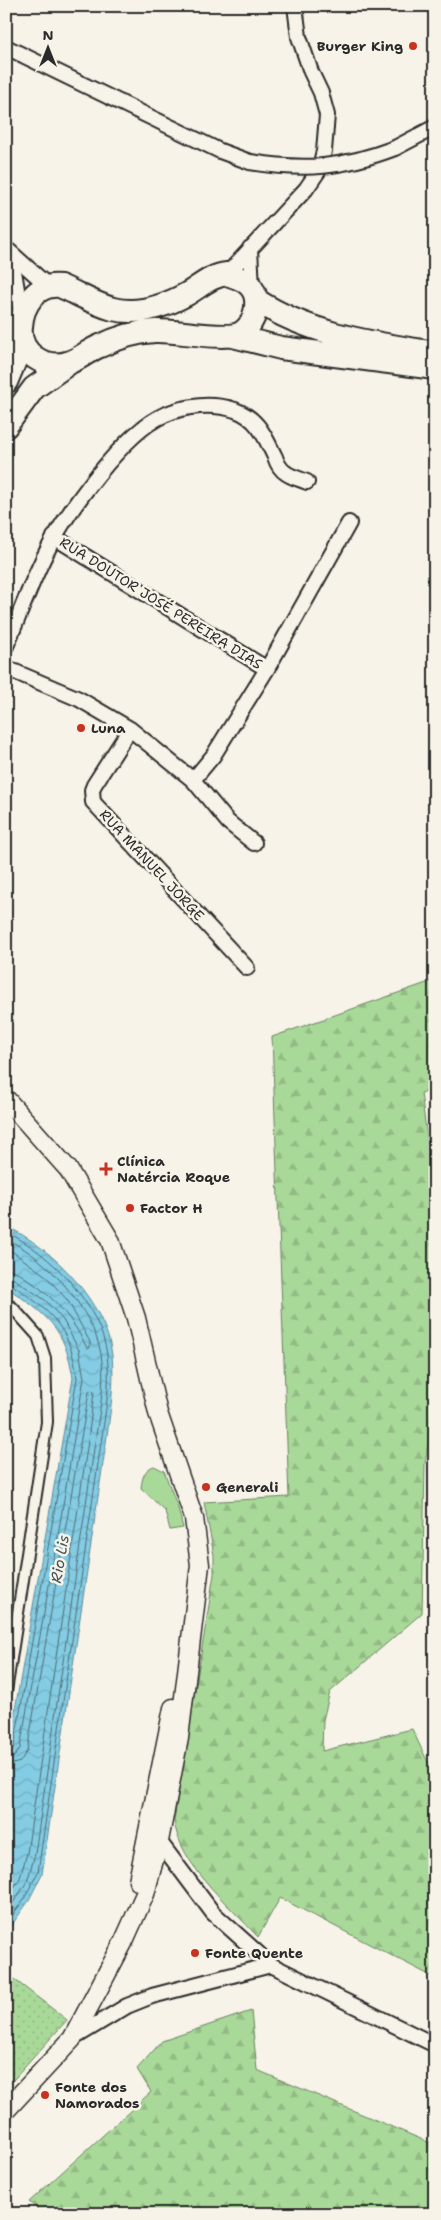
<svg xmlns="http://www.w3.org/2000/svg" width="441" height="2220" font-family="'Shantell Sans',sans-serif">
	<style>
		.grass { fill: #a9d999; stroke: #6a8262 }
		.forest { fill: url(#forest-firs); stroke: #6a8262 }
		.park { fill: url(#park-dots); stroke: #6a8262 }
		.water { fill: url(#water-waves); stroke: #608c99 }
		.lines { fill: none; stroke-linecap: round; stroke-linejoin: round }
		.shore { stroke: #4e6b75; stroke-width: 1 }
		.pedestrian-casing { stroke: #2b2b2b; stroke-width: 14 }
		.minor-casing { stroke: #2b2b2b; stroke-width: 18 }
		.tertiary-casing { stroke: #2b2b2b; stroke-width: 21 }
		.primary-casing { stroke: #2b2b2b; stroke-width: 26 }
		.pedestrian { stroke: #f7f3e8; stroke-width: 10 }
		.minor { stroke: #f7f3e8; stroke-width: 14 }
		.tertiary { stroke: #f7f3e8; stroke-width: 18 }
		.primary { stroke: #f7f3e8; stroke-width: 22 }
		.minor-bridge-casing { stroke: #2b2b2b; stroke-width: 18; stroke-linecap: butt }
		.minor-bridge { stroke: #f7f3e8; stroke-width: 14 }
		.poi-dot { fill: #c8321e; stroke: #f7f3e8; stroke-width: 2 }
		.labels { text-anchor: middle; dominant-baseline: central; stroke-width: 5; stroke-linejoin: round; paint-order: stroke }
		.poi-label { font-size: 14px; font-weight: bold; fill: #2b2b2b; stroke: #f7f3e8; text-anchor: start }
		.street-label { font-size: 14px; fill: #2b2b2b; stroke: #f7f3e8 }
		.water-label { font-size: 15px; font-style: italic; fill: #415359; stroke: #f7f3e8 }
	</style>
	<defs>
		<pattern id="forest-firs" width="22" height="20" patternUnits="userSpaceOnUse" patternTransform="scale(1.25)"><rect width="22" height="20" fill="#a9d999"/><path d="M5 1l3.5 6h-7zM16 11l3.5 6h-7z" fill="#92ba84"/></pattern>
		<pattern id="park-dots" width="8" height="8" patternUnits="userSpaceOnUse" patternTransform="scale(1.25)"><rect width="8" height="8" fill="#a9d999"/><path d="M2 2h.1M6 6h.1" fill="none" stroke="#92ba84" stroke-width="1.8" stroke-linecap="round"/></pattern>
		<pattern id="water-waves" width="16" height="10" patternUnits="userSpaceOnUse" patternTransform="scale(1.25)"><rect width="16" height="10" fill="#83cce3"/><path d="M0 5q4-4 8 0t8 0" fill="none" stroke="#71afc3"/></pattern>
	</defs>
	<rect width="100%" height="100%" fill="#f7f3e8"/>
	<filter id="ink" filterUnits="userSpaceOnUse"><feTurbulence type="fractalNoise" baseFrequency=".02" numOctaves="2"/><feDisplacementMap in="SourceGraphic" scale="10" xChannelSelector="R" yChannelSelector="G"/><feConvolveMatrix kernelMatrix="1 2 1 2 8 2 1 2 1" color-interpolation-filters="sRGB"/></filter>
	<g filter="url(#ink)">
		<path class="grass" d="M154 1466 164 1471 178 1508 183 1528 170 1530 165 1511 141 1488C142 1479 144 1469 154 1466Z"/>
		<path class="forest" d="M435 980V1090L421 1093 435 1196V1394L425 1465 422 1613 330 1692 323 1720 322 1751 412 1729 435 1777V1978L280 1898 258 1937C229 1905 179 1864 174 1820L214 1574V1555L204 1502 289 1497 272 1037Z
			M251 2011 257 2070 435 2145V2214H44L29 2202 151 2092 137 2069 162 2041Z"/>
		<path class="park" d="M6 1973 67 2020 6 2088Z"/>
		<path class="water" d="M6 1226C53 1248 106 1303 112 1355 115 1385 110 1414 106 1443L42 1874 28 1902 6 1933V1761L73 1378C65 1327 47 1315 6 1287Z"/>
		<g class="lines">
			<path class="shore" d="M6 1232C50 1252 101 1306 107 1355 111 1385 105 1414 101 1443L38 1872 24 1899 6 1924
				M6 1239C47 1257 93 1310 101 1354 106 1383 99 1413 95 1442L35 1854 27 1882 6 1913
				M6 1247 46 1276 68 1301 90 1342V1348H87C73 1319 56 1299 30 1281 22 1275 16 1270 6 1269
				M6 1277 14 1279 45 1300 63 1320 79 1350 84 1378 58 1535 20 1748 15 1756 6 1759
				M6 1283 11 1284C51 1311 71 1328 77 1378L14 1747 11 1751 6 1752
				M6 1766 20 1762 27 1751 89 1392 92 1390 94 1392 88 1441 27 1853 20 1878 6 1900"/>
			<defs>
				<path id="pedestrian" d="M6 1304 12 1307 38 1336 45 1358 47 1422 6 1692"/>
				<path id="minor" d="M6 47 220 151 250 162
					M395 148 435 127
					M250 248 252 288
					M9 251 48 286
					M11 253 21 314
					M227 274 306 189 319 170 324 151 327 115 321 93 311 72 299 37 295 6
					M54 537 267 669
					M6 646C20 615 31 582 47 551 67 512 124 432 164 415 186 405 213 403 235 410 258 418 265 437 275 457 277 463 281 470 286 473 291 477 300 479 307 482
					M6 668 79 699 130 729 193 780 228 822 254 843
					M130 729 94 785 92 790 93 802 247 968
					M193 780 213 756 267 669 349 523
					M159 1841 213 1913 271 1965 435 2045
					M72 2039 127 2006 152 1996 271 1965"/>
				<path id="tertiary" d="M6 1099 68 1169 110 1240 136 1318 158 1413 194 1518 200 1565 179 1738 159 1841 145 1894 123 1943 72 2039 6 2110
					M138 1881 173 1708"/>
				<path id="primary" d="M227 274C236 277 244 279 250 286 262 299 255 325 241 333 227 341 175 330 155 331 136 332 117 338 100 346 89 350 80 359 70 362 45 371 18 353 21 327 22 306 36 283 60 286 77 293 94 304 113 309 138 315 165 306 187 294 201 286 210 276 227 274Z
					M256 300C310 335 372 343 435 353
					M233 336 281 348 435 368
					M6 382 22 344
					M6 426 34 388 69 363"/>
			</defs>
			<use href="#pedestrian" class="pedestrian-casing"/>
			<use href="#minor" class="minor-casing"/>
			<use href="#tertiary" class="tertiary-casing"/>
			<use href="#primary" class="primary-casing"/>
			<use href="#pedestrian" class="pedestrian"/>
			<use href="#minor" class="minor"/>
			<use href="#tertiary" class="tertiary"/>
			<use href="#primary" class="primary"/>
			<defs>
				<path id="minor-bridge" d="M250 162C306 171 342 168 395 148"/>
			</defs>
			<use href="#minor-bridge" class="minor-bridge-casing"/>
			<use href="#minor-bridge" class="minor-bridge"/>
		</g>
	</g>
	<g class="poi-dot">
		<circle cx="413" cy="46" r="5"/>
		<circle cx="81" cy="728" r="5"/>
		<path d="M103.5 1161.5h5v5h5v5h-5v5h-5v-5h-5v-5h5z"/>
		<circle cx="130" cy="1208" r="5"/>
		<circle cx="206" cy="1487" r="5"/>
		<circle cx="195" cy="1953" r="5"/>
		<circle cx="45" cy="2095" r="5"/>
	</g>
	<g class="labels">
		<g class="poi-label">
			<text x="403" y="46" text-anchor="end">Burger King</text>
			<text x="91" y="728">Luna</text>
			<text x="117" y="1161">Clínica<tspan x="117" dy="16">Natércia Roque</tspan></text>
			<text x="140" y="1208">Factor H</text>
			<text x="216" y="1487">Generali</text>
			<text x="205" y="1953">Fonte Quente</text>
			<text x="55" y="2087">Fonte dos<tspan x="55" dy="16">Namorados</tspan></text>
		</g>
		<g class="street-label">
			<text transform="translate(161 603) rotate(32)">RUA DOUTOR JOSÉ PEREIRA DIAS</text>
			<text transform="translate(152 865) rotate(47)">RUA MANUEL JORGE</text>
		</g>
		<g class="water-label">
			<text transform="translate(60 1559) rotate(-80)">Rio Lis</text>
		</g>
	</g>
	<rect width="441" height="2220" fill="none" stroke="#f7f3e8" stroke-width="25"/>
	<rect x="12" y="12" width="416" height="2195" fill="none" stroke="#2b2b2b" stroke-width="2" filter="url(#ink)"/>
	<g transform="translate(48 48)" stroke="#f7f3e8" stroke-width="4" paint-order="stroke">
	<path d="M0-4L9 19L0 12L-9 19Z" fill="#2b2b2b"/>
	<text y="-8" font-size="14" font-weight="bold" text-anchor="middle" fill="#2b2b2b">N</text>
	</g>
</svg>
